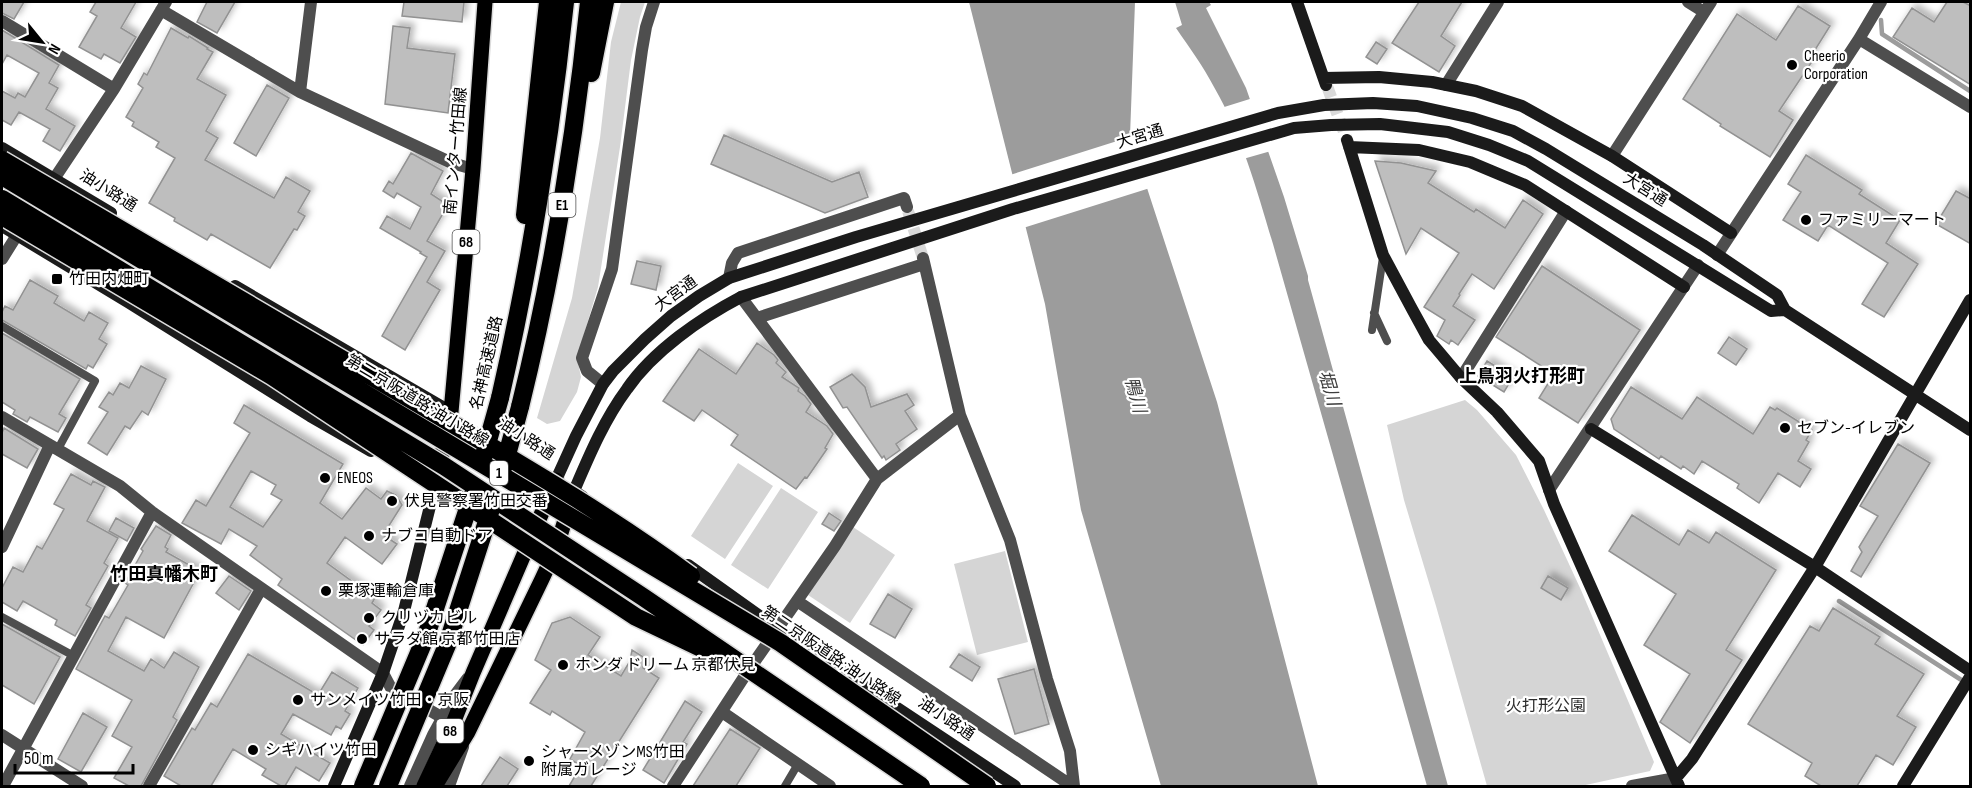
<svg xmlns="http://www.w3.org/2000/svg" width="1972" height="788" font-family="'Sofia Sans Condensed','Noto Sans JP',sans-serif">
	<style>
		.green { fill: #d5d5d5 }
		.water { fill: #9c9c9c }
		.pier { fill: #fff }
		.lines { fill: none; stroke-linecap: round; stroke-linejoin: round }
		.stream { stroke: #9c9c9c; stroke-width: 4.5 }
		.building { fill: #bebebe; stroke: #929292; stroke-width: 1.5; fill-rule: evenodd; filter: url(#shadow) }
		.street-tunnel { stroke: #d9d9d9; stroke-width: 12; stroke-dasharray: 12 6; stroke-linecap: butt }
		.secondary-tunnel { stroke: #d9d9d9; stroke-width: 12; stroke-dasharray: 12 6; stroke-linecap: butt }
		.primary-casing { stroke: #dbdbdb; stroke-width: 18 }
		.highway-casing { stroke: #dbdbdb; stroke-width: 21 }
		.lane { stroke: #4e4e4e; stroke-width: 8 }
		.street { stroke: #4e4e4e; stroke-width: 12 }
		.secondary { stroke: #1b1b1b; stroke-width: 12 }
		.primary { stroke: #000; stroke-width: 15 }
		.highway { stroke: #000; stroke-width: 18 }
		.highway-bridge-casing { stroke: #dbdbdb; stroke-width: 21; stroke-linecap: butt }
		.highway-bridge { stroke: #000; stroke-width: 18 }
		.poi-dot { fill: #000; stroke: #fff; stroke-width: 2 }
		.labels { text-anchor: middle; dominant-baseline: central; stroke-width: 4.5; stroke-linejoin: round; paint-order: stroke }
		.shield { fill: #fff; stroke: #4c4c4c; stroke-width: 1.5 }
		.shield-label { font-size: 15px; font-weight: bold; fill: #000 }
		.poi-label { font-size: 16px; fill: #000; stroke: #fff; text-anchor: start }
		.street-label { font-size: 16px; fill: #000; stroke: #fff }
		.park-label { font-size: 16px; fill: #2c2c2c; stroke: #fff }
		.neighbourhood-label { font-size: 18px; font-weight: bold; fill: #000; stroke: #fff }
		.water-label { font-size: 18px; font-style: italic; fill: #3d3d3d; stroke: #fff }
	</style>
	<defs>
		<filter id="shadow"><feDropShadow dx="4.5" dy="-4.5" stdDeviation="3" flood-color="#0004"/></filter>
	</defs>
	<rect width="100%" height="100%" fill="#fff"/>
	<path class="green" d="M621 2H645L640 17 631 60 620 147 598 287 577 358 581 377 577 392 560 421 547 424 537 418 572 298 600 138 611 42Z
		M1465 400 1477 410 1516 455 1544 510 1581 590 1654 762 1650 771 1581 786H1487L1436 606 1404 500 1387 425Z
		M738 463 773 486 725 559 691 536Z
		M781 488 818 512 768 589 731 565Z
		M853 527 895 555 850 623 808 595Z
		M1005 551 1028 642 977 655 954 564Z"/>
	<path class="water" d="M969 2H1135L1130 136 1217 402 1318 786H1161L1081 510 1045 304Z
		M1175 2H1209L1211 5 1206 8 1246 88 1284 197 1308 276V280L1448 786H1427L1273 244C1257 191 1242 135 1214 87 1203 66 1189 47 1176 28L1182 25Z"/>
	<path class="pier" d="M1253 98 1271 151 1243 159 1221 108Z
		M1133 136 1150 188 1023 228 1010 175Z"/>
	<g class="lines">
		<path class="stream" d="M1881 20 1882 34 1970 91
			M1839 601 1966 683"/>
	</g>
	<path class="building" d="M2 2H24L14 19 2 13Z
		M96 2H136L121 28 136 37 120 63 104 54 101 59 79 47 97 16 90 12Z
		M207 2H235L217 33 197 22Z
		M404 2H464L462 22 402 16Z
		M1419 2H1462L1441 36 1455 46 1439 72 1392 43Z
		M1947 2H1963L1971 6V85L1893 37 1912 8 1934 22Z
		M1798 6 1830 26 1808 61 1811 63 1779 111 1793 120 1770 157 1720 126 1721 124 1683 99 1737 14 1776 40Z
		M393 26 410 28 407 48 455 54 448 113 385 104Z
		M171 28 188 38 189 36 208 48 207 49 213 52 197 79 226 95 206 131 218 138 205 160 274 198 286 177 310 191 298 212 305 216 297 230 294 229 270 268 211 234 207 240 174 221 175 218 149 203 175 158 156 147 159 142 132 126 134 122 126 117 143 88 138 84 144 73 147 75Z
		M2 30 59 65 49 83 58 88 46 109 75 126 60 151 43 141 50 129 19 112 11 125 2 120V91L15 98 18 93 25 97 39 73 7 55 2 64Z
		M1376 42 1387 49 1377 64 1366 57Z
		M267 85 289 98 256 156 234 143Z
		M724 135 832 182 859 172 868 197 825 213 711 164Z
		M411 153 443 171 431 194 448 205 427 241 445 251 427 282 440 290 405 350 382 336 427 257 420 253 421 252 380 228 387 216 410 229 421 207 397 193 394 198 383 191 389 181 393 184Z
		M1806 155 1862 190 1859 194 1900 220 1886 243 1918 264 1884 317 1862 304 1888 263 1828 225 1818 241 1783 220 1801 192 1788 184Z
		M1375 161 1401 163 1436 171 1428 183 1474 212 1476 209 1505 228 1523 200 1543 214 1494 289 1472 274 1459 294 1460 295 1453 306 1475 320 1458 345 1451 340 1449 344 1437 336 1445 320 1424 307 1459 253 1421 228 1406 254Z
		M1956 191 1971 199V244L1936 224Z
		M637 261 661 266 656 290 631 284Z
		M1542 266 1640 330 1578 423 1539 398 1554 374 1496 337Z
		M30 280 58 296 54 303 84 321 89 312 108 323 99 339 107 344 93 368 88 365 86 369 2 320V312L5 306 13 310Z
		M2 333 80 379 59 414 66 418 58 432 30 417 27 422 13 414 15 410 2 402Z
		M1729 337 1747 349 1736 365 1718 353Z
		M757 343 774 355 778 360 776 363 786 372 782 377 799 388 798 391 805 396 811 404 806 412 827 426 833 434 825 448 827 449 807 478 805 477 796 489 731 445 738 435 702 410 694 421 663 401 699 349 736 374Z
		M1487 361 1513 377 1504 392 1478 376Z
		M141 366 166 379 148 415 142 411 130 429 125 426 107 455 88 443 108 412 99 407 109 392 113 395 120 383 129 388Z
		M852 374 865 387 871 407 907 394 914 405 905 411 917 429 896 444 900 450 886 460 884 456 882 458 847 407 843 408 830 387Z
		M1631 387 1682 419 1697 397 1753 434 1770 407 1775 410 1777 408 1812 430 1806 440 1809 442 1798 461 1811 469 1800 487 1778 473 1759 503 1737 488 1739 484 1702 461 1694 474 1683 466 1681 469 1661 456 1659 459 1614 429 1611 419Z
		M244 405 343 464 320 503 342 519 366 488 381 499 387 491 396 495 402 505 383 535 397 544 382 564 345 537 327 563 375 598 372 603 381 610 369 626 374 630 363 645 278 585 282 579 250 555 257 546 229 529 221 544 182 523 196 500 206 506 250 433 234 423ZM251 471 276 485 271 494 282 500 263 527 230 507Z
		M4 428 38 449 27 468 2 454V433Z
		M1898 444 1930 463 1861 577 1851 571 1862 552 1859 547 1878 516 1860 506Z
		M71 474 91 485 93 481 105 487 87 521 118 538 104 563 108 566 86 605 91 608 75 636 55 625 57 620 23 601 17 611 2 602V588L13 567 23 572 37 546 42 549 64 509 54 504Z
		M829 513 841 521 834 531 822 524Z
		M1632 515 1679 545 1688 530 1709 543 1716 532 1776 570 1726 650 1742 660 1690 743 1660 722 1690 674 1644 645 1676 594 1609 551Z
		M116 518 134 528 127 541 109 531Z
		M156 526 171 535 165 547 168 549 166 552 200 571 164 638 126 617 108 651 144 671 151 659 164 668 174 652 199 667 173 717 177 720 141 786H129L114 778 132 747 112 736 132 700 76 669 105 616 109 618 128 585 125 583 143 551 141 549Z
		M229 576 251 591 239 610 216 593Z
		M1548 576 1568 588 1561 600 1541 588Z
		M888 594 912 609 895 638 870 624Z
		M1833 608 1880 637 1875 644 1924 674 1897 716 1916 727 1893 765 1876 755 1857 786H1821L1805 776 1812 763 1748 724 1810 626 1819 631Z
		M570 617 600 637 588 655 621 676 630 661 632 650 645 658 643 668 659 678 591 786H569L581 766 570 759 585 732 552 711 550 715 530 703 551 670 535 660 552 623Z
		M2 624 60 657 34 704 2 685Z
		M248 654 318 695 332 672 358 688 345 711 350 714 341 729 336 726 331 735 293 714 281 734 330 763 319 781 296 767 285 786H281L262 775 266 769 233 749 211 786H181L164 776 192 728 195 730 211 703 217 707Z
		M959 654 980 667 972 681 950 667Z
		M1034 669 1049 724 1015 734 998 679Z
		M685 701 702 712 683 742 687 744 664 783 643 770Z
		M83 713 107 727 81 772 58 759Z
		M730 729 760 748 736 786H693Z
		M500 757 518 769 507 786H481Z"/>
	<g class="lines">
		<path class="street-tunnel" d="M908 211 923 258"/>
		<path class="secondary-tunnel" d="M1327 86 1347 140"/>
		<defs>
			<path id="primary" d="M438 473 451 412 473 169 485 2
				M424 786 452 726 473 673 556 480
				M435 786 468 732 542 579 556 549 570 504"/>
			<path id="highway" d="M591 73 605 2
				M525 215 548 2
				M500 398C530 267 551 135 565 2
				M520 407C553 273 575 138 589 2"/>
		</defs>
		<use href="#primary" class="primary-casing"/>
		<use href="#highway" class="highway-casing"/>
		<path class="lane" d="M1374 313 1387 341
			M2 326 95 381 58 449
			M1372 330 1383 257
			M2 617 74 656
			M785 786 798 764"/>
		<path class="street" d="M1688 2 1704 12
			M161 10 300 92 452 163 473 169
			M2 21 114 89
			M1859 39 1970 107
			M1446 85 1498 2
			M300 92 311 2
			M1612 156 1711 2
			M48 188 114 89 166 2
			M1717 255 1859 39 1881 2
			M923 258 960 415 1010 540 1047 679 1070 751 1074 786
			M2 259 22 227
			M729 278 732 263 738 253 904 198 907 207
			M741 297 877 479
			M757 318 924 264
			M1461 378 1566 211
			M603 384 587 371 582 358 612 269 642 50 646 27 654 2
			M2 417 120 486 152 512 383 673 391 688 443 718
			M1549 490 1698 265
			M2 547 50 445
			M797 601 1072 786
			M722 712 830 786
			M2 735 82 786
			M3 786 152 512
			M149 786 261 589
			M410 786 433 735 455 695 467 679
			M449 786 463 747
			M673 786 746 674 835 546 877 479 960 415
			M1632 786 1676 778"/>
		<path class="secondary" d="M1297 2 1326 85
			M1324 78 1379 77 1432 82 1476 91 1522 106 1612 156 1731 233
			M1347 140 1383 255 1412 309 1429 340 1461 378 1497 412 1539 461 1554 504 1679 786
			M1349 147 1419 150 1470 162 1525 185 1684 287
			M2 148 111 213
			M2 226 128 302 310 416 371 451
			M235 286 451 412
			M1591 429 1815 567 1970 671
			M556 480 576 436 603 384 613 371 645 339 671 316 699 296 729 278 856 237 1278 113 1324 105 1373 103 1417 106 1472 118 1513 131 1546 149 1703 245 1777 295 1785 310 1970 430
			M583 497 574 491C589 456 604 420 627 389 653 351 701 318 741 297L1013 209 1294 128 1331 125 1380 124 1448 132 1489 145 1528 161 1771 311 1785 310
			M688 565 778 629 1015 786
			M1676 778 1692 759 1815 567 1970 300
			M334 786 383 673 404 611 436 482 433 480
			M1903 786 1970 677"/>
		<use href="#primary" class="primary"/>
		<use href="#highway" class="highway"/>
		<defs>
			<path id="highway-bridge" d="M2 160C142 241 282 323 422 406 513 460 606 513 691 576
				M2 176 781 643 987 786
				M2 199 444 466 643 597 921 786
				M2 216 272 376 636 617 705 650
				M484 455 500 398
				M504 466 520 407
				M363 786 426 636 472 496
				M388 786 447 645 491 509"/>
		</defs>
		<use href="#highway-bridge" class="highway-bridge-casing"/>
		<use href="#highway-bridge" class="highway-bridge"/>
	</g>
	<g class="poi-dot">
		<circle cx="1792" cy="65" r="6"/>
		<circle cx="1806" cy="220" r="6"/>
		<rect x="51" y="273" width="12" height="12" rx="3"/>
		<circle cx="1785" cy="428" r="6"/>
		<circle cx="325" cy="478" r="6"/>
		<circle cx="392" cy="501" r="6"/>
		<circle cx="369" cy="536" r="6"/>
		<circle cx="326" cy="591" r="6"/>
		<circle cx="369" cy="618" r="6"/>
		<circle cx="362" cy="639" r="6"/>
		<circle cx="563" cy="665" r="6"/>
		<circle cx="298" cy="700" r="6"/>
		<circle cx="253" cy="750" r="6"/>
		<circle cx="529" cy="761" r="6"/>
	</g>
	<g class="labels">
		<g class="shield">
			<rect x="548.5" y="193" width="27" height="24" rx="4.5"/>
			<rect x="452.5" y="230" width="27" height="24" rx="4.5"/>
			<rect x="490" y="461" width="18" height="24" rx="4.5"/>
			<rect x="436.5" y="719" width="27" height="24" rx="4.5"/>
		</g>
		<g class="shield-label">
			<text x="562" y="205">E1</text>
			<text x="466" y="242">68</text>
			<text x="499" y="473">1</text>
			<text x="450" y="731">68</text>
		</g>
		<g class="poi-label">
			<text x="1804" y="56">Cheerio<tspan x="1804" dy="18">Corporation</tspan></text>
			<text x="1818" y="220">ファミリーマート</text>
			<text x="69" y="279">竹田内畑町</text>
			<text x="1797" y="428">セブン-イレブン</text>
			<text x="337" y="478">ENEOS</text>
			<text x="404" y="501">伏見警察署竹田交番</text>
			<text x="381" y="536">ナブコ自動ドア</text>
			<text x="338" y="591">栗塚運輸倉庫</text>
			<text x="381" y="618">クリヅカビル</text>
			<text x="374" y="639">サラダ館 京都竹田店</text>
			<text x="575" y="665">ホンダ ドリーム 京都伏見</text>
			<text x="310" y="700">サンメイツ竹田・京阪</text>
			<text x="265" y="750">シギハイツ竹田</text>
			<text x="541" y="752">シャーメゾンMS竹田<tspan x="541" dy="18">附属ガレージ</tspan></text>
		</g>
		<g class="street-label">
			<text transform="translate(1140 137) rotate(-17)">大宮通</text>
			<text transform="translate(456 151) rotate(-85)">南インター竹田線</text>
			<text transform="translate(1645 190) rotate(32)">大宮通</text>
			<text transform="translate(108 191) rotate(32)">油小路通</text>
			<text transform="translate(676 294) rotate(-36)">大宮通</text>
			<text transform="translate(487 363) rotate(-77)">名神高速道路</text>
			<text transform="translate(417 401) rotate(31)">第二京阪道路;油小路線</text>
			<text transform="translate(526 439) rotate(33)">油小路通</text>
			<text transform="translate(831 656) rotate(34)">第二京阪道路;油小路線</text>
			<text transform="translate(946 719) rotate(34)">油小路通</text>
		</g>
		<g class="park-label">
			<text x="1546" y="706">火打形公園</text>
		</g>
		<g class="neighbourhood-label">
			<text x="1522" y="376">上鳥羽火打形町</text>
			<text x="164" y="574">竹田真幡木町</text>
		</g>
		<g class="water-label">
			<text transform="translate(1329 388) rotate(74)">堀川</text>
			<text transform="translate(1135 395) rotate(75)">鴨川</text>
		</g>
	</g>
	<rect width="1972" height="788" fill="none" stroke="#000000" stroke-width="6"/>
	<g transform="translate(42 42) rotate(120)" stroke="#ffffff" stroke-width="4.5" paint-order="stroke">
	<path d="M0-4.5L10 22L0 15L-10 22Z" fill="#000000"/>
	<text y="-9" font-size="16" font-weight="bold" text-anchor="middle" fill="#000000">N</text>
	</g>
	<path d="M15 764v9h118v-9" fill="none" stroke="#000000" stroke-width="3"/>
	<text x="24" y="764" font-size="18" fill="#000000" stroke="#ffffff" stroke-width="4.5" paint-order="stroke">50 m</text>
</svg>
